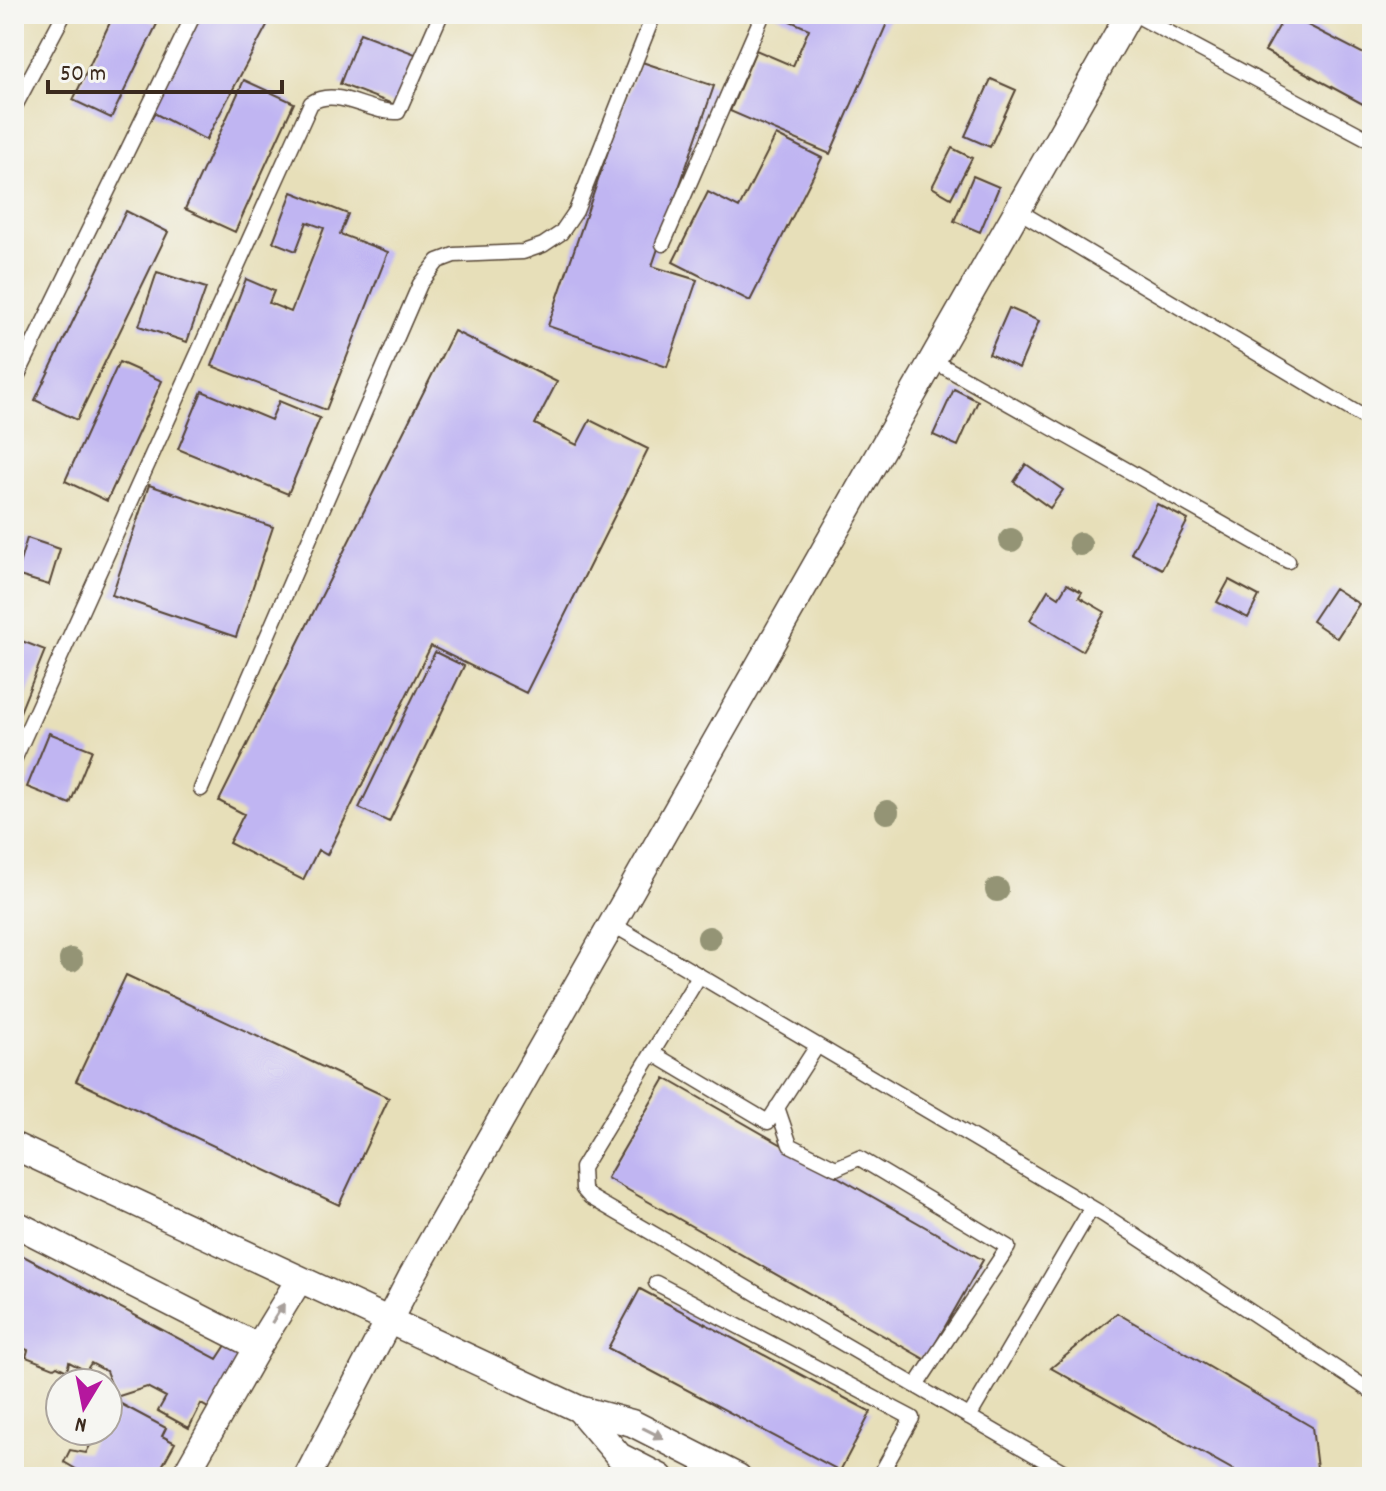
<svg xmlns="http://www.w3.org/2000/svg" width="1386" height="1491" font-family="Dekko,sans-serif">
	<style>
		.building { fill: #c0b5f2 }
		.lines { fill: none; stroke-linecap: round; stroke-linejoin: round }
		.service-casing { stroke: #554535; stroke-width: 17 }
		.minor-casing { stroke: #554535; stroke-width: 29 }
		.service { stroke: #fff; stroke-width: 14 }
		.minor { stroke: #fff; stroke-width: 26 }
		.tree { fill: #949475 }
		.oneway { fill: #a79f9a }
	</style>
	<rect width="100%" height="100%" fill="#f6f6f2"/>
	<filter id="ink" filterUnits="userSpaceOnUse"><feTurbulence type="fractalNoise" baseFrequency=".0125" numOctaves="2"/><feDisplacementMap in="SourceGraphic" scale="16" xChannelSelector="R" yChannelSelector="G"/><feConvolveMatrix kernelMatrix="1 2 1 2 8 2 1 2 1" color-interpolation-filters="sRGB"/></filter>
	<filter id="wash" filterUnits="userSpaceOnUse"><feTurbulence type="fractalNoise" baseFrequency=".006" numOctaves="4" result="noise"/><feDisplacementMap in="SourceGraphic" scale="32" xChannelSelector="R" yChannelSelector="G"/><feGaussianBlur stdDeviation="1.8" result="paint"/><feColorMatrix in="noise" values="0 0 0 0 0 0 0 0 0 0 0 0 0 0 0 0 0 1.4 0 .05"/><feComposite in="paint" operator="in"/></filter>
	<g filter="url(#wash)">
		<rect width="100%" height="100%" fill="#e7dfb9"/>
		<g id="blocks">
			<path class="building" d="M114 14H135L157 24 111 118 73 100Z
				M201 14H273L206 140 150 111Z
				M774 14H891L830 154 730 111 756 50 793 66 809 29Z
				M1286 14 1372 58V109L1265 51Z
				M360 33 418 55 398 106 340 84Z
				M639 61 714 86 652 266 697 280 667 367 548 326Z
				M991 79 1016 90 990 147 965 136Z
				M244 80 294 103 235 232 185 209Z
				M776 135 822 158 750 301 673 262 708 192 739 208Z
				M952 148 972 158 951 198 932 187Z
				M973 176 999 187 980 232 954 221Z
				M292 192 348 214 340 234 388 252 326 410 212 366 246 279 274 291 269 303 291 312 324 228 307 222 296 251 273 242Z
				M126 211 168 232 77 420 35 400Z
				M157 272 206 288 187 342 139 326Z
				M1009 308 1039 321 1019 368 989 354Z
				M454 331 557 382 535 424 577 445 590 420 648 449 526 693 431 646 327 855 318 850 303 880 229 843 244 814 219 801Z
				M119 362 162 381 107 501 65 481Z
				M954 389 978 401 958 446 933 435Z
				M202 391 271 420 279 401 320 418 288 494 178 449Z
				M1026 464 1063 490 1050 508 1014 482Z
				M149 485 273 527 236 637 112 595Z
				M1157 504 1188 520 1162 569 1131 553Z
				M27 538 60 549 49 585 16 575Z
				M1229 580 1259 596 1248 618 1217 602Z
				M1067 584 1082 592 1079 597 1105 612 1082 651 1030 620 1048 590 1059 597Z
				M1334 588 1359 604 1337 638 1312 621Z
				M14 638 45 650 14 727Z
				M435 652 464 666 389 822 359 808Z
				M49 733 92 750 70 804 27 787Z
				M126 975 389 1098 339 1205 76 1081Z
				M665 1078 983 1260 926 1360 607 1178Z
				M14 1251 217 1359 232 1336 245 1351 215 1412 201 1404 189 1428 158 1411 166 1397 147 1387 116 1397 106 1371 91 1363 86 1371 69 1362 67 1371 57 1366 54 1368 26 1357 28 1350 18 1346 14 1356Z
				M640 1289 871 1412 840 1471 608 1348Z
				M1117 1313 1312 1427 1318 1477H1246L1051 1368Z
				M108 1397 166 1428 162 1436 175 1443 156 1477H78L81 1472 64 1462 70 1450 86 1453 98 1431H108Z"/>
		</g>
	</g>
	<g filter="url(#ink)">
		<use href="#blocks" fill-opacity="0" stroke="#554535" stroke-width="2"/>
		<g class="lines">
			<defs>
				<path id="service" d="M1134 14 1372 141
					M14 108 64 14
					M1017 210 1372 422
					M663 244 763 14
					M932 360 1288 561
					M14 383 194 14
					M14 760 311 103C337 86 369 114 398 112L441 14
					M201 789 420 284 438 261 454 255 523 252 543 245 561 233 576 211 654 14
					M612 924 1104 1215 1372 1392
					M699 976 582 1168 583 1189 590 1197 1073 1477
					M652 1053 768 1122 817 1046
					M777 1107 790 1145 836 1168 859 1158 1008 1247 916 1386
					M656 1283 912 1418 879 1477
					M969 1417 1091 1209"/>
				<path id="minor" d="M14 1146 579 1409 632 1423 738 1477
					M14 1223 258 1347 184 1477
					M258 1347 299 1280
					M579 1409 619 1456 660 1477
					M307 1477 412 1276 1129 14"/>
			</defs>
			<use href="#service" class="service-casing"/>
			<use href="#minor" class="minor-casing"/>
			<use href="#service" class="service"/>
			<use href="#minor" class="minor"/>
		</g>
		<g class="tree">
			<circle cx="1011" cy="540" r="12"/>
			<circle cx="1080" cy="544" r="12"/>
			<circle cx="887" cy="812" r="12"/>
			<circle cx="997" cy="890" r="12"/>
			<circle cx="709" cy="938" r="12"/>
			<circle cx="71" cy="960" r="12"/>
		</g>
		<defs><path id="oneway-solid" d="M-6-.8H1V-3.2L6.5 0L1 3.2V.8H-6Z" transform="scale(2)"/></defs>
		<g class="oneway">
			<use href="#oneway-solid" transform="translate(278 1313) rotate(-58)"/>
			<use href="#oneway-solid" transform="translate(653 1433) rotate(27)"/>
		</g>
	</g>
	<rect width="1386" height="1491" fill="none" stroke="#f6f6f2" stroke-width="48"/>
	<g transform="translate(84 1407) rotate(190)"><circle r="38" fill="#f6f6f2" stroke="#aba49d" stroke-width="2"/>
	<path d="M0-6L14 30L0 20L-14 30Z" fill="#b5179e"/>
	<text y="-12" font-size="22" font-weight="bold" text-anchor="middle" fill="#3b2a1e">N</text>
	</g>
	<path d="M48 80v12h234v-12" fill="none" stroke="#3b2a1e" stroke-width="4"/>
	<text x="60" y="80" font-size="24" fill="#3b2a1e" stroke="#f6f6f2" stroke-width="6" paint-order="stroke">50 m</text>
</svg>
